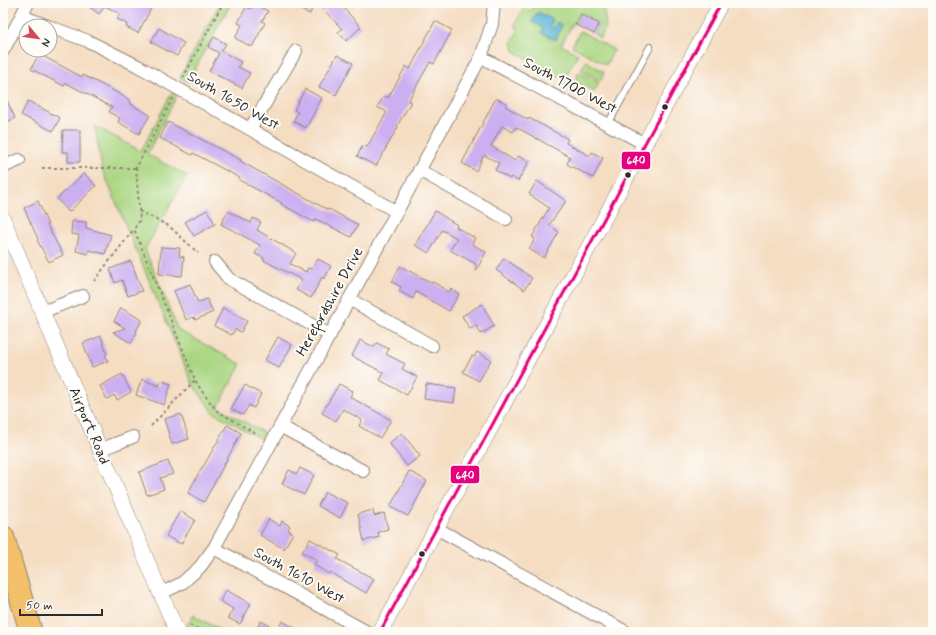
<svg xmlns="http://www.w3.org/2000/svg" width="936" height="635" font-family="Mynerve,sans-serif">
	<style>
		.green { fill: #aad682; stroke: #6a8056 }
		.water { fill: #58b3d5; stroke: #426f80 }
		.building { fill: #cbaff1 }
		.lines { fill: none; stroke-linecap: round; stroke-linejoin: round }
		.service-casing { stroke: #908476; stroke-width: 8 }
		.minor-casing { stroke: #908476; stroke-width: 14 }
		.tertiary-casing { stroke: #908476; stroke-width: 16 }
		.motorway-casing { stroke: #908476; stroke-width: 24 }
		.path { stroke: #908476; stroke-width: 2; stroke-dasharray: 3 3; stroke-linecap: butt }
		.service { stroke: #fff; stroke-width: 6 }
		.minor { stroke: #fff; stroke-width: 12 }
		.tertiary { stroke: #fff; stroke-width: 15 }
		.motorway { stroke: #f4c16a; stroke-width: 22 }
		.bus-1-casing { stroke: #fdfcf7; stroke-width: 6 }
		.bus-1 { stroke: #e5007d; stroke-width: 3 }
		.bus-dot { fill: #2b2b2b; stroke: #fdfcf7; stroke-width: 1.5 }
		.labels { text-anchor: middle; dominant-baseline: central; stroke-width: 4; stroke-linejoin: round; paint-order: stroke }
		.street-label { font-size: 15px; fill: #2b2b2b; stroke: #fdfcf7 }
		.line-badge { stroke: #fdfcf7; stroke-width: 1.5 }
		.badge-label { font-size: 11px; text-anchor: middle; font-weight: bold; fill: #fff }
	</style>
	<rect width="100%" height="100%" fill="#fdfcf7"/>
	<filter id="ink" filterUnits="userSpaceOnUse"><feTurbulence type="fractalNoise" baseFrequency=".025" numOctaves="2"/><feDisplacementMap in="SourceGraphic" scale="8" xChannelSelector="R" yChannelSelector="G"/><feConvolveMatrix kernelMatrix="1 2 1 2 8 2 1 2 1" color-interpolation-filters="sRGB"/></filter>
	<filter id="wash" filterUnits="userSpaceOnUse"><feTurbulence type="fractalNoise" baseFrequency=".012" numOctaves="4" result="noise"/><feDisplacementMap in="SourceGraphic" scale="16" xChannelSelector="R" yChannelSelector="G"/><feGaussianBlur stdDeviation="0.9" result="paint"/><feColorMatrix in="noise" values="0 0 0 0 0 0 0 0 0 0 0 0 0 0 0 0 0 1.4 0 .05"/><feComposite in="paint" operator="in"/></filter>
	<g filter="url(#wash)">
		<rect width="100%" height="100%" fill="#f5ddc2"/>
		<path class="green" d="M220 3H231L188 82 180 77Z
			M536 3H603L606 26 600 38 594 34 599 24 581 14 575 24 573 23 561 45 578 54 564 79 514 51 512 42 519 29 514 26 524 8 531 11Z
			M580 31 614 50 606 65 572 46Z
			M586 61 604 72 600 81 581 70Z
			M579 72 599 83 594 92 575 81Z
			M172 92 177 95 147 154 187 176 145 249 178 330 241 364 218 407 264 433 261 439 214 413 193 385 102 169 95 126 141 151Z
			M193 615 224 632H188L186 627Z"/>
		<path class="water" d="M538 12 553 20 550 26 553 28 557 22 562 25 556 40 541 33 543 29 542 27 532 22Z"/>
		<g id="blocks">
			<path class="building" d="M84 3H154L138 33 126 27 127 24 117 19 120 14 105 6 99 14Z
				M285 3H314L310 14Z
				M330 3H339L361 27 346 41 338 32 342 29 323 9Z
				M254 4 268 11 262 21 265 23 252 47 235 38 242 25 238 23 246 7 251 9Z
				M581 14 599 24 594 34 575 24Z
				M435 21 452 30 434 64 430 62 408 101 411 102 397 126 398 127 376 166 357 156 363 145 367 147 387 112 377 107 384 96 388 98 406 66 410 69Z
				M159 28 184 43 177 56 151 42Z
				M214 37 226 44 221 51 241 62 238 67 250 73 242 88 209 71 219 53 208 47Z
				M39 54 82 77 83 75 116 92 131 101 129 103 150 115 139 134 118 122 120 118 109 112 112 107 66 83 64 86 31 69Z
				M337 55 353 63 336 95 319 87Z
				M305 89 322 98 306 128 293 121 298 112 294 110Z
				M3 92 15 118 3 124Z
				M496 98 507 104 505 106 528 120 529 118 568 139 566 143 590 156 592 152 603 158 593 178 567 164 570 157 516 127 513 132 502 126 491 146 515 161 518 156 529 162 518 181 511 177 510 179 495 170 499 163 484 155 476 171 462 163Z
				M28 101 60 118 53 131 21 115Z
				M168 122 241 160 240 161 328 210 329 209 358 225 351 237 316 219 314 222 281 204 282 203 239 180 240 178 193 153 192 155 160 138Z
				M63 130H80V162H68V152H62Z
				M84 173 96 186 69 212 57 199Z
				M537 181 566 201 549 225 559 232 544 258 529 249 535 239 532 237 549 208 529 194Z
				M38 201 48 225H47L63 255 49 262 37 240 38 239 24 208Z
				M207 210 215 224 194 236 185 222Z
				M228 211 251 223 253 218 261 222 257 230 296 253 290 264 306 272 308 268 312 269 318 259 331 266 324 279 322 277 311 298 296 290 302 280 263 260 264 258 255 254 260 245 221 224Z
				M435 211 457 225 456 227 475 238 472 244 486 252 476 271V264L450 250 457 238 442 230 429 253 415 245Z
				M72 221 86 222V228L111 235 105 254 89 250 88 254 76 251 79 235 71 234Z
				M161 247 180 248 179 256 184 257 182 276 159 274Z
				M504 258 532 278 524 290 496 270Z
				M131 261 142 291 128 296 122 280 115 283 110 269Z
				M400 266 432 283 433 282 449 292 451 289 459 294 449 311 416 292 413 299 399 291 401 287 392 282Z
				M190 284 198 303 207 299 213 312 195 320 194 317 186 320 174 291Z
				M482 304 494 326 481 334 476 325 470 329 462 316Z
				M121 308 142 320 136 331 137 332 131 343 113 332 125 328 114 321Z
				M223 308 247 321 241 332 235 329 232 335 214 326Z
				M101 336 107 354 105 355 108 361 92 367 83 343Z
				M278 337 292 345 279 368 265 360Z
				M360 340 374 347 377 343 389 349 386 354 405 364 402 369 417 377 407 395 380 380 384 373 352 356Z
				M477 352 491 360 479 381 463 372 472 356 474 357Z
				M122 374 131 392 117 400 114 395 107 399 100 386Z
				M142 379 159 386 161 381 171 384 164 405 136 395Z
				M339 384 353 391 350 397 391 420 380 438 359 426 362 420 343 409 336 421 322 413Z
				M426 384 456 388 454 403 424 399Z
				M245 385 261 394 254 408 249 405 243 415 231 409Z
				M181 414 189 439 172 444 164 419Z
				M227 425 241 433 204 502 188 493 202 467H203Z
				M402 433 420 456 407 466 389 443Z
				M168 461 173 474 160 478 164 489 147 495 139 472Z
				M300 468 314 475 304 495 282 484 289 470 297 474Z
				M409 471 427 481 408 516 390 507Z
				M325 492 348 503 340 518 318 506Z
				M373 510 374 516 384 513 388 529 378 532 379 537 364 541 358 514Z
				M180 511 195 520 181 544 166 536Z
				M269 519 280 526 282 521 290 526 288 530 293 533 284 549 260 535Z
				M310 539 340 555 337 559 374 579 366 593 330 572 329 574 314 565 317 560 302 552Z
				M226 590 251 604 240 624 228 618 233 609 220 601Z
				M261 621 278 630 282 621 303 632H255Z"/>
		</g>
	</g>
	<g filter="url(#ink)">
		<use href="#blocks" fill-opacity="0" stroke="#908476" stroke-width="1"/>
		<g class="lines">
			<defs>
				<path id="service" d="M608 124 650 47"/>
				<path id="minor" d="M22 16 48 26
					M50 27 88 41 138 66 397 212
					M3 51 28 3
					M481 57 645 144
					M250 129 296 51
					M3 167 19 160
					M419 170 506 219
					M215 262 229 279 330 335
					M349 299 432 346
					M42 312 83 296
					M280 426 363 471
					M99 450 133 437
					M436 528 626 632
					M214 548 367 632
					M160 594 182 583 200 567 214 548 481 57 492 24 494 3"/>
				<path id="tertiary" d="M3 219 177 632
					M380 632 721 3"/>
				<path id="motorway" d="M3 537 31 632"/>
			</defs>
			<use href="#service" class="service-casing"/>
			<use href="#minor" class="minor-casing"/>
			<use href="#tertiary" class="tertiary-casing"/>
			<use href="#motorway" class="motorway-casing"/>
			<path class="path" d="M183 78 223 3
				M173 98 136 168 140 220 134 229 195 380 201 390 217 411 255 433
				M42 168H136
				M139 211 169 226 198 253
				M94 281 134 229
				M151 426 195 380
				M190 625 204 632"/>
			<use href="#service" class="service"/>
			<use href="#minor" class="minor"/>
			<use href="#tertiary" class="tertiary"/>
			<use href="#motorway" class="motorway"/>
			<defs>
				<path id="bus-1" d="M380 632 721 3"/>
			</defs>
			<use href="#bus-1" class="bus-1-casing"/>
			<use href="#bus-1" class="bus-1"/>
		</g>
	</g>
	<g class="bus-dot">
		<circle cx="665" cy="107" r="3.5"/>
		<circle cx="628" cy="175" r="3.5"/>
		<circle cx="422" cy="554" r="3.5"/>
	</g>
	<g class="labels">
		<g class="street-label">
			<text transform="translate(570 86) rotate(28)">South 1700 West</text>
			<text transform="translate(233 101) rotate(30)">South 1650 West</text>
			<text transform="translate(330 302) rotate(-61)">Herefordshire Drive</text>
			<text transform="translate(89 426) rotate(67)">Airport Road</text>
			<text transform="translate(299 576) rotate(29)">South 1610 West</text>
		</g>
	</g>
	<g class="line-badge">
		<rect x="621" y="151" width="30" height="19" rx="4" fill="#e5007d"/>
		<rect x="450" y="465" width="30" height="19" rx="4" fill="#e5007d"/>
	</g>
	<g class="badge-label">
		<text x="636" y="164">640</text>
		<text x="465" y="479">640</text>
	</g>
	<rect width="936" height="635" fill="none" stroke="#fdfcf7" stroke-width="16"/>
	<g transform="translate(38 38) rotate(119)"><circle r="19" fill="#fdfcf7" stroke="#a9a8a5"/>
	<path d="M0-3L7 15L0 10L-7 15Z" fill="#d1495b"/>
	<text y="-6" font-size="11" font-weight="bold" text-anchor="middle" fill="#2b2b2b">N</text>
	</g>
	<path d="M20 609v6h82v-6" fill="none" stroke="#2b2b2b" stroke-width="2"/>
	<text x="26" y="609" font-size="12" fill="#2b2b2b" stroke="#fdfcf7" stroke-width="3" paint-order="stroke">50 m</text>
</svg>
